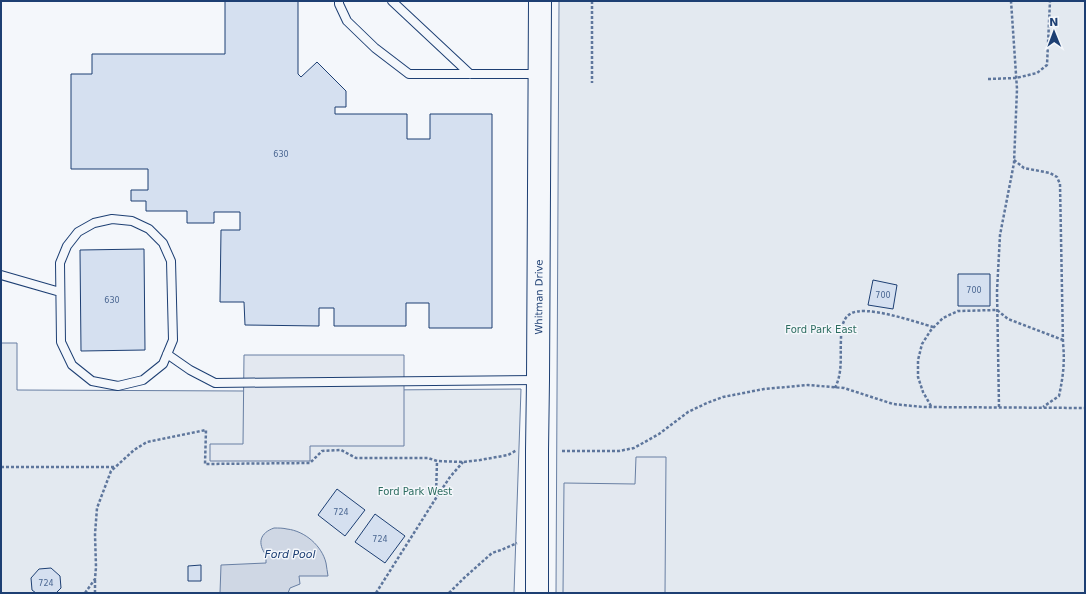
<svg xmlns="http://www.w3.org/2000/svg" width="1086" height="594" font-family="'DejaVu Sans',sans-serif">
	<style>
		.green { fill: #e3e9f0; stroke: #687fa3 }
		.parking { fill: #e3e8f0; stroke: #687fa3 }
		.water { fill: #cfd7e4; stroke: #687fa3 }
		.building { fill: #d5e0f0; stroke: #1d3f73 }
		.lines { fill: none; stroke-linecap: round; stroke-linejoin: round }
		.lane-casing { stroke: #1d3f73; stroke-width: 10 }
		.secondary-casing { stroke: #1d3f73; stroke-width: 24 }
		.path { stroke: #5e769c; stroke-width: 2.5; stroke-dasharray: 3 2; stroke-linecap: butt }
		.lane { stroke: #f4f7fb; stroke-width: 8 }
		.secondary { stroke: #f4f7fb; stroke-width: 22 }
		.labels { text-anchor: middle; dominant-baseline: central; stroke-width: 3; stroke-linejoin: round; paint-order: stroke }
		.number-label { font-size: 8px; fill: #4b6792 }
		.street-label { font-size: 10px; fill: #1d3f73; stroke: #f4f7fb }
		.park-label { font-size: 10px; fill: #2c6c60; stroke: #f4f7fb }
		.water-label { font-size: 11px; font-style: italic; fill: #1d3f73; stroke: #f4f7fb }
	</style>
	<rect width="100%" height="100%" fill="#f4f7fb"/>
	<path class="green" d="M559 1H1085V593H556Z
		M1 343H17V390L245 391 521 389 514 593H1Z"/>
	<path class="parking" d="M244 355H404V446H310V461H210V444H243Z
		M636 457H666L665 593H563L564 483 635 484Z"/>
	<path class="water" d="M274 528C279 528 283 528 287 529 305 531 322 546 326 563 327 567 327 572 328 576H299L300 584 290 588 288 593H220L221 565 266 563V555C257 543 260 533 274 528Z"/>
	<path class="building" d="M225 1H298V74L301 77 317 62 346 91V107H335V114H407V139H430V114H492V328H429V303H406V326H334V308H319V326L245 325 244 302H220L221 230H240V212H214V223H187V211H146V201H131V190H148V169H71V74H92V54H225Z
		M144 249 145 350 81 351 80 250Z
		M958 274H990V306H958Z
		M873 280 897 285 893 309 868 305Z
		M337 489 365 510 345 536 318 515Z
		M375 514 405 536 385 563 355 542Z
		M201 565V581H188V566Z
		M51 568 60 576 61 588 56 593H36L32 590 31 578 39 569Z"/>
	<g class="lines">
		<defs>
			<path id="lane" d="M339 1V4L347 21 375 48 409 74H539
				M392 1 470 74
				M112 219 132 221 149 229 163 243 171 261 173 340 163 364 143 380 118 386 92 381 72 365 61 342 60 263 67 246 78 232 94 223Z
				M1 275 60 292
				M167 354 190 370 215 383 537 380"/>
			<g id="secondary">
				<path id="s1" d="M537 593V450L538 380 540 1"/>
			</g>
		</defs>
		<use href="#lane" class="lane-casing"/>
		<use href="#secondary" class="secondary-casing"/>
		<path class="path" d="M592 1V83
			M988 79 1016 78 1037 73 1047 65 1050 1
			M1014 160 1024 168 1050 173 1057 177 1060 184 1063 343C1065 363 1063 377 1059 396L1043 407
			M835 388C843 371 840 357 841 339 841 331 842 319 850 314 864 304 916 322 933 327
			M931 406 923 392 918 377V360L922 344 931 330 943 318 958 311 997 310 1008 319 1063 340
			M999 407 997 291 1000 235 1014 163 1017 89 1011 1
			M562 451H619L634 448 659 434 688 412 707 403 723 397 764 389 808 385 844 388 893 404 923 407 1085 408
			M1 467H114
			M436 496 437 461
			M85 593 95 579 96 567 95 534 97 508 111 471 134 450 147 442 206 430 205 464 310 463 322 451 341 450 356 458H428L437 461 463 462 480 460 508 455 517 450
			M95 593V580
			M376 593 436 498 450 477 463 462
			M449 593 464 578 492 553 501 550 517 543"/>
		<use href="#lane" class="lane"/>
		<use href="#secondary" class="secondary"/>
	</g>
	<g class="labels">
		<g class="number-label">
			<text x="281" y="154">630</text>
			<text x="974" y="290">700</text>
			<text x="883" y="295">700</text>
			<text x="112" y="300">630</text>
			<text x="341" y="512">724</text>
			<text x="380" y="539">724</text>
			<text x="46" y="583">724</text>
		</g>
		<g class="street-label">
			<text stroke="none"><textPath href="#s1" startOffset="296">Whitman Drive</textPath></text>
		</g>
		<g class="park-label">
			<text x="821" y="329">Ford Park East</text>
			<text x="415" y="491">Ford Park West</text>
		</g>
		<g class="water-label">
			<text x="290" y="554">Ford Pool</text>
		</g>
	</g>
	<rect width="1086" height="594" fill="none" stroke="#1d3f73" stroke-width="4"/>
	<g transform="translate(1054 32) rotate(359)" stroke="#f4f7fb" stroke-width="3" paint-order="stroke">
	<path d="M0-3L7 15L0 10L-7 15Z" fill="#1d3f73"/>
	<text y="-6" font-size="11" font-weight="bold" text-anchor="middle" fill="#1d3f73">N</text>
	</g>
</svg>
